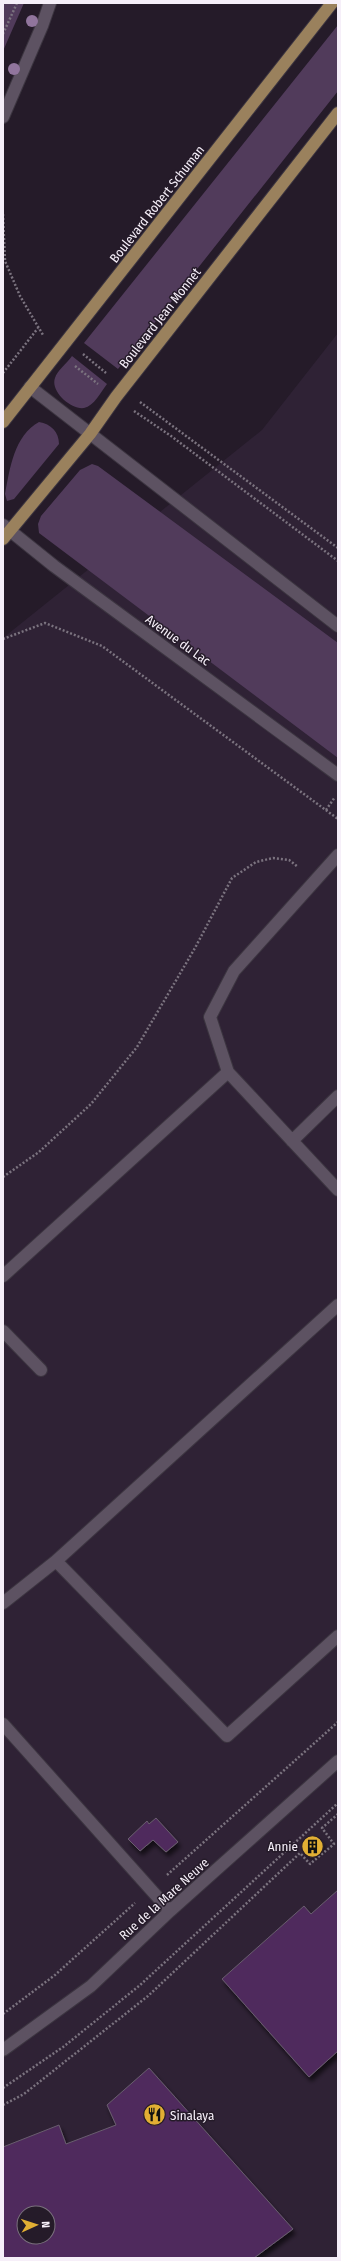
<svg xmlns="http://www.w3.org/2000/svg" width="341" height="2261" font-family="'Fira Sans Condensed',sans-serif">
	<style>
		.built { fill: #2f2235; fill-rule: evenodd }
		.green { fill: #513b5b }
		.building { fill: #4f2c5d; stroke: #695d6e; fill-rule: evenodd; filter: url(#shadow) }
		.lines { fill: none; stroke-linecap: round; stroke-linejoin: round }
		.minor-casing { stroke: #3c3540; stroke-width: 14 }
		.major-casing { stroke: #3c3540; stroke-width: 14 }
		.path { stroke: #7b737f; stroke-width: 2.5; stroke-dasharray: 2 2; stroke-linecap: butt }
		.minor { stroke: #5d5262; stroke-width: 12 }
		.major { stroke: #9a815d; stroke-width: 12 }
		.tree { fill: #91759d }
		.labels { text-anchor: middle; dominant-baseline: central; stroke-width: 3; stroke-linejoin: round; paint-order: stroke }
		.street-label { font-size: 13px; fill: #f6eff9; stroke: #251b29 }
		.poi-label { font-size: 13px; fill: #f6eff9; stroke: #251b29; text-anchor: end }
	</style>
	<defs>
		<filter id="shadow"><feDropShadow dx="2.5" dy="4.5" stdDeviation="2" flood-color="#0009"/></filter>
	</defs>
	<rect width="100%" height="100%" fill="#251b29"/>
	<path class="built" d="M338 333V2258H3V638L262 430ZM24 2213H48V2237H24Z"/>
	<path class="green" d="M3 3H24L3 51Z
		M338 25V91L118 369 84 343Z
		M72 356 107 384C101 392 94 406 84 408 71 410 50 391 55 378 57 371 67 363 72 356Z
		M39 422C51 424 59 432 59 444L14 499 7 501 5 494C10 468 14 436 39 422Z
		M92 464 98 466 338 643V758L39 533 38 524 41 516 80 470Z"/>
	<path class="building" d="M156 1818 178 1842 166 1852 153 1840 140 1851 128 1839 147 1821 149 1824Z
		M316 1836 323 1844 310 1855 303 1848Z
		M338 1890V2051L309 2077 222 1979 304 1906 311 1914Z
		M149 2068 293 2229 254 2258H3V2147L59 2125 66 2144 116 2125 107 2105ZM24 2213H48V2237H24Z"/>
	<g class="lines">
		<defs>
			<path id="minor" d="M3 117 42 26 50 3
				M30 387 338 626
				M3 525 54 566 338 775
				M338 855 234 971 210 1017 228 1072 338 1190
				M292 1141 338 1096
				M3 1276 228 1072
				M3 1331 41 1370
				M56 1561 227 1736 338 1636
				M3 1603 56 1561 338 1305
				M3 1724 170 1911
				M3 2050 91 1986 170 1911 338 1761"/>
			<path id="major" d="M3 422 332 3
				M3 539 90 434 116 397 338 113"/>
		</defs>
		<use href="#minor" class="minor-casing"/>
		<use href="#major" class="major-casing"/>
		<path class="path" d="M3 34 17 3
			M3 214 5 261 20 296 43 335
			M83 354 106 373
			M75 366 98 384
			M3 373 38 328
			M140 402 338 548
			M134 411 171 436 338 561
			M3 639 45 623 102 646 338 819
			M326 810 335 797
			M3 1177 39 1152 91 1104 137 1047 195 948 232 878 256 862 273 858 289 860 298 867
			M167 1875 338 1722
			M3 2014 55 1975 135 1903
			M3 2088 63 2047 139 1986 338 1803
			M3 2105 24 2094 148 1996 300 1853 310 1864 334 1844 322 1828 338 1814"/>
		<use href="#minor" class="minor"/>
		<use href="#major" class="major"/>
	</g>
	<g class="tree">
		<circle cx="32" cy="21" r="6"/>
		<circle cx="14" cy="69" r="6"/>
	</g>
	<defs>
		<symbol id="building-disc" viewBox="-11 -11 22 22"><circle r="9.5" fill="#e2af34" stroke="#251b29"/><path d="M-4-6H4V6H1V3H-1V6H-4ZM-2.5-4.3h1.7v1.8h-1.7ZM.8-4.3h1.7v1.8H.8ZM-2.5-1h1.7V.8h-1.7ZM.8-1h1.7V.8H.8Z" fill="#111"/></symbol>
		<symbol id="restaurant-disc" viewBox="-11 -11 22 22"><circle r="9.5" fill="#e2af34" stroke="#251b29"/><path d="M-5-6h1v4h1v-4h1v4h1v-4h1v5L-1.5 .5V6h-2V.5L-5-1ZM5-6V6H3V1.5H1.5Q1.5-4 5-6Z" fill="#111"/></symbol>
	</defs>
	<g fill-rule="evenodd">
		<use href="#building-disc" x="300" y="1834" width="25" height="25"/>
		<use href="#restaurant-disc" x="142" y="2102" width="25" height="25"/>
	</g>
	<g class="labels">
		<g class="street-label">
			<text transform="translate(157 204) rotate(-52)">Boulevard Robert Schuman</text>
			<text transform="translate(160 318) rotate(-52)">Boulevard Jean Monnet</text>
			<text transform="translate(178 640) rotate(36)">Avenue du Lac</text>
			<text transform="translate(164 1899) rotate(-42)">Rue de la Mare Neuve</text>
		</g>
		<g class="poi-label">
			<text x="298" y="1846">Annie</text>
			<text x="170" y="2115" text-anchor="start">Sinalaya</text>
		</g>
	</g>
	<rect width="341" height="2261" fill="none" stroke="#f6eff9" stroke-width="8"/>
	<g transform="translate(36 2225) rotate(87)"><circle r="19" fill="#251b29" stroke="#79707c"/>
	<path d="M0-3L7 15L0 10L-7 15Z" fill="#e2af34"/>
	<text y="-6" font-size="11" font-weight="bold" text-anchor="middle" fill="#f6eff9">N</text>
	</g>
</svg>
